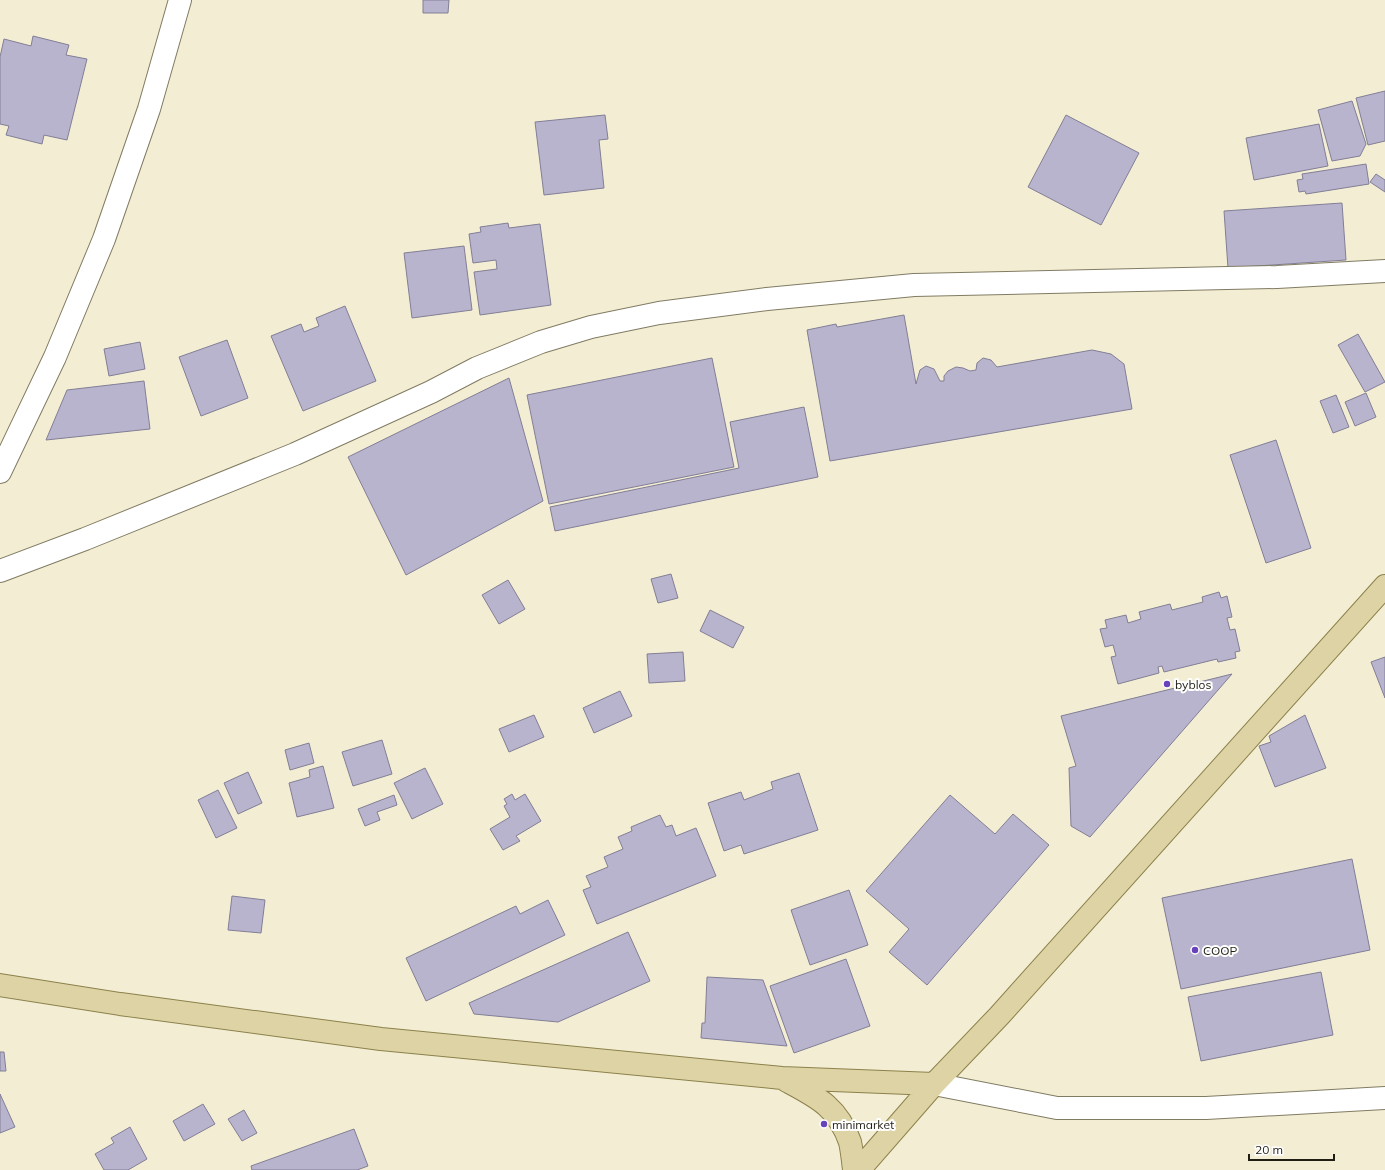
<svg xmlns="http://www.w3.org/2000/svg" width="1385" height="1170" font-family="Mulish,sans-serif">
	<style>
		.building { fill: #b8b4cd; stroke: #827e96 }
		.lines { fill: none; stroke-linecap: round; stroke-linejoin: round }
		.minor-casing { stroke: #807b63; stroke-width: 24 }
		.major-casing { stroke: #8c814b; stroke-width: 24 }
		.minor { stroke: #fff; stroke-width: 22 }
		.major { stroke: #ddd3a5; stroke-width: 22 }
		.poi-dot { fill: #6842ba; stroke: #fff; stroke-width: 1.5 }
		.labels { text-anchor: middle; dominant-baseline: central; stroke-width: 4; stroke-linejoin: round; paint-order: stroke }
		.poi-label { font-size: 12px; fill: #201e14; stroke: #fff; text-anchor: start }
	</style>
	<rect width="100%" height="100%" fill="#f3eed3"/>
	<path class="building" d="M423 0H449L448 13H423Z
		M33 36 69 45 66 55 87 59 67 140 44 135 42 144 6 135 9 126 0 124V57L4 39 31 46Z
		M1385 91V141L1368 145 1356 98Z
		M1352 101 1366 144 1360 156 1332 161 1318 110Z
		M605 115 608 139 599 140 604 188 544 195 535 122Z
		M1066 115 1139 153 1101 225 1028 187Z
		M1319 124 1328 166 1254 180 1246 138Z
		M1366 164 1369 184 1306 194 1305 191 1299 192 1297 180 1303 179 1302 174Z
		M1376 174 1385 180V192L1370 182Z
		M1342 203 1346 260 1228 268 1224 211Z
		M508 223 509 228 540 224 551 305 480 315 474 272 497 269 496 260 473 263 469 234 481 232 480 227Z
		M464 246 472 310 412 318 404 253Z
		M345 306 376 381 303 411 271 336 301 324 304 332 319 326 316 318Z
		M904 315 916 384 920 370 926 366 934 369 940 381H944V376L948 371 956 367 963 368 970 371 976 370 977 363 983 358 991 360 997 367 1092 350 1111 354 1124 364 1132 409 830 461 807 330 836 324 837 327Z
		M1358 334 1385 382 1365 392 1338 345Z
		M227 340 248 398 201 416 179 357Z
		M140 342 145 369 109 376 104 349Z
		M712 358 734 467 549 504 527 395Z
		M509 378 543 501 406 575 348 457Z
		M144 381 150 429 46 440 67 390Z
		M1366 393 1376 417 1355 426 1345 402Z
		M1336 395 1349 427 1333 433 1320 401Z
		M804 407 818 477 555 531 550 507 739 468 730 422Z
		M1276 440 1311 548 1266 563 1230 455Z
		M671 574 678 598 658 603 651 579Z
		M508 580 525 609 499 624 482 595Z
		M1219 592 1221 598 1227 596 1232 617 1227 618 1230 630 1235 629 1240 651 1235 652 1236 658 1218 662 1217 659 1164 672 1162 666 1158 667 1159 673 1118 684 1111 657 1116 656 1113 645 1105 647 1100 629 1107 628 1105 620 1126 615 1128 623 1141 619 1139 612 1170 604 1172 610 1203 602 1202 597Z
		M710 610 744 627 733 648 700 631Z
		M683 652 685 681 649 683 647 654Z
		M1385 657V698L1371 662Z
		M1232 674 1090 837 1071 826 1069 768 1076 766 1061 716Z
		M620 691 632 716 594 733 583 708Z
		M534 715 544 737 509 752 499 729Z
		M1305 715 1326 768 1275 787 1259 746 1271 742 1269 736Z
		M382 740 392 774 353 786 342 752Z
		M309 743 314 763 290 770 285 750Z
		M323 766 334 808 297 817 289 783 310 777 309 770Z
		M425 768 443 804 412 819 394 783Z
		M248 772 262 803 238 814 224 783Z
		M799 773 818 830 744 854 741 845 724 851 708 803 741 792 744 800 773 789 771 782Z
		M218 790 237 828 216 838 198 800Z
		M512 794 515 800 525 794 541 821 516 836 520 841 503 850 490 829 510 817 504 806 507 804 504 799Z
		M394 795 397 805 377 812 380 820 365 826 358 809Z
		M950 795 995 834 1013 814 1049 845 927 985 889 952 909 929 866 891Z
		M660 815 666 827 672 825 676 836 696 828 716 876 597 924 583 890 591 887 586 876 608 867 604 857 623 849 618 837 632 831 631 827Z
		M1352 859 1370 950 1181 989 1162 898Z
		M849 890 868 945 810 965 791 910Z
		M232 896 265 900 261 933 228 930Z
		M548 900 565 935 426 1001 406 958 516 906 520 914Z
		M628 932 650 981 558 1022 474 1014 469 1003Z
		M846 959 870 1026 794 1053 770 986Z
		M1321 972 1333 1035 1201 1061 1188 997Z
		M707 977 763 980 787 1046 701 1038 702 1023H705Z
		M0 1052H4L6 1071H0Z
		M0 1094 15 1127 0 1133Z
		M203 1104 215 1124 184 1141 173 1121Z
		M244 1110 257 1133 242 1141 228 1119Z
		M130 1127 147 1159 128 1170H104L95 1154 114 1143 111 1138Z
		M354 1129 368 1166 357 1170H252L251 1166Z"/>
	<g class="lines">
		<defs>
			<path id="minor" d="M0 472 55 357 104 239 149 109 180 0
				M0 571 85 539 295 454 431 392 477 368 541 342 591 327 659 313 767 299 914 285 1277 277 1385 271
				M934 1084 1057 1108H1206L1385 1098"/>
			<path id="major" d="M0 985 120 1004 381 1039 782 1078 934 1084
				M787 1081C817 1097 838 1107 850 1142 852 1151 853 1161 854 1170
				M859 1170 934 1084 999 1016 1385 586"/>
		</defs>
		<use href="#minor" class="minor-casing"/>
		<use href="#major" class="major-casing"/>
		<use href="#minor" class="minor"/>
		<use href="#major" class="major"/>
	</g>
	<g class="poi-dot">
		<circle cx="1167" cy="684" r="4"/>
		<circle cx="1195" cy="950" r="4"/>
		<circle cx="824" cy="1124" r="4"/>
	</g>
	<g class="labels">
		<g class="poi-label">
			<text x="1175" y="684">byblos</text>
			<text x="1203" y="950">COOP</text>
			<text x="832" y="1124">minimarket</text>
		</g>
	</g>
	<path d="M1249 1154v6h85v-6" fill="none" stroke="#201e14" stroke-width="2"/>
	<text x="1255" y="1154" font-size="12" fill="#201e14" stroke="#ffffff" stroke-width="3" paint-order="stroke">20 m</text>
</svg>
